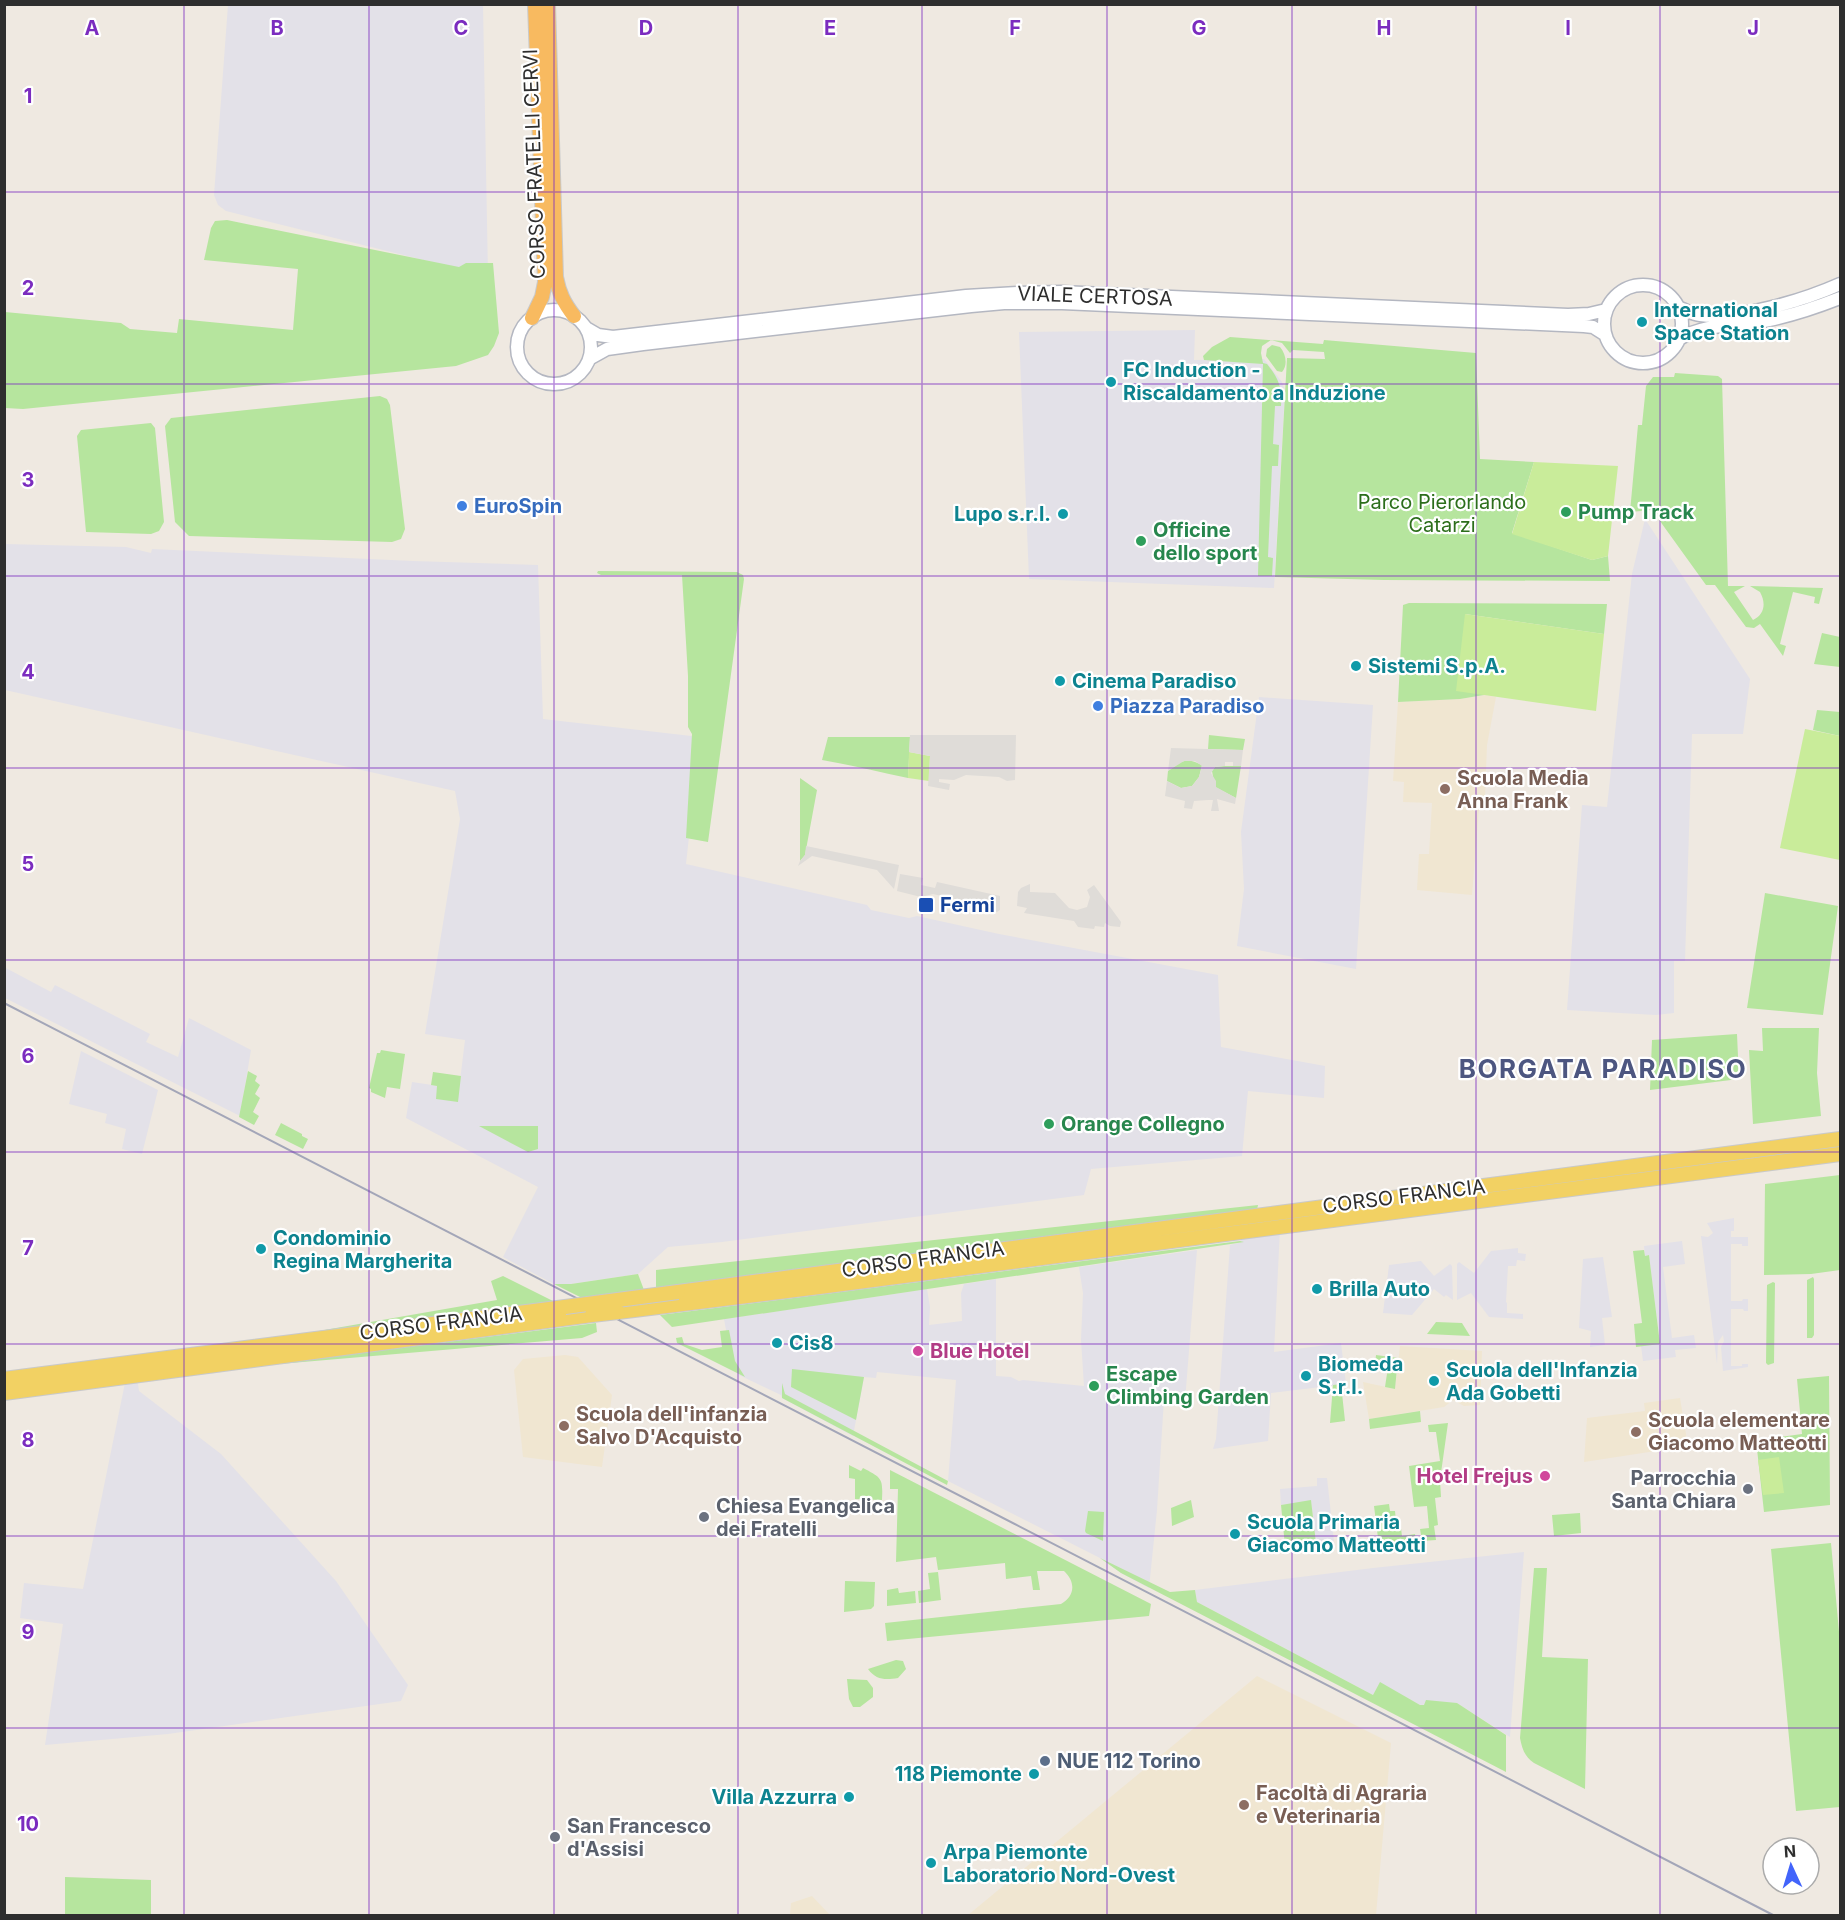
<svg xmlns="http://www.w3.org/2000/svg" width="1845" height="1920" font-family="Inter,sans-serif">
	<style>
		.industrial { fill: #e3e1e8 }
		.education { fill: #f0e6d1 }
		.green { fill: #b6e59e }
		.pitch { fill: #c9ec9a }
		.plaza { fill: #dfdcd8 }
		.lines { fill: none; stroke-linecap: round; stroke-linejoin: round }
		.secondary-casing { stroke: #b4b7c1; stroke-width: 15 }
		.primary-casing { stroke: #c9c9c9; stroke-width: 16 }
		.trunk-casing { stroke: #c9c9c9; stroke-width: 16 }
		.secondary { stroke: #fff; stroke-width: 12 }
		.primary { stroke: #f2d163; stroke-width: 14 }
		.trunk { stroke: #f8ba60; stroke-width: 14 }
		.rail { stroke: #a3a6b8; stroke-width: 2 }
		.primary-bridge-casing { stroke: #c9c9c9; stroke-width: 16; stroke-linecap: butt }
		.primary-bridge { stroke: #f2d163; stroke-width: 14 }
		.grid { fill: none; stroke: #7b2cbf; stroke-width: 1.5; stroke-opacity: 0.55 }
		.culture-dot { fill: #0f9aa8; stroke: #fff; stroke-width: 2 }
		.shop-dot { fill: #3f7fe0; stroke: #fff; stroke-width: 2 }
		.leisure-dot { fill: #2e9e5b; stroke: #fff; stroke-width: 2 }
		.education-dot { fill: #8d6e63; stroke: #fff; stroke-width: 2 }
		.transit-dot { fill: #1a4fb4; stroke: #fff; stroke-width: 2 }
		.hotel-dot { fill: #d1479c; stroke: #fff; stroke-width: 2 }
		.worship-dot { fill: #6b7280; stroke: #fff; stroke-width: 2 }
		.service-dot { fill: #5c6f8a; stroke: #fff; stroke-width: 2 }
		.labels { text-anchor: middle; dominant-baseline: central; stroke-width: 4.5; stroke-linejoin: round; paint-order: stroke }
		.street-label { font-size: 20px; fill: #2e2e2e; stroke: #fff }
		.culture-label { font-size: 20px; font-weight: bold; fill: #0d838f; stroke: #fff; text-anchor: start }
		.park-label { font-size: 20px; fill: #2c6e1b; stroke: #fff }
		.shop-label { font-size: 20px; font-weight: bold; fill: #366cbe; stroke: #fff; text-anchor: start }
		.leisure-label { font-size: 20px; font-weight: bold; fill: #27864d; stroke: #fff; text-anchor: start }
		.education-label { font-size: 20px; font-weight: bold; fill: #785e54; stroke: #fff; text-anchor: start }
		.transit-label { font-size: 20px; font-weight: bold; fill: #164399; stroke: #fff; text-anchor: start }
		.hotel-label { font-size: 20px; font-weight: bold; fill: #b23c85; stroke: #fff; text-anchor: start }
		.worship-label { font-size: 20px; font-weight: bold; fill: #5b616d; stroke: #fff; text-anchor: start }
		.service-label { font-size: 20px; font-weight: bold; fill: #4e5e75; stroke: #fff; text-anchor: start }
		.district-label { font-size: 26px; font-weight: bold; letter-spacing: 1.5px; fill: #4d5680; stroke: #fff }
		.grid-label { font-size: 20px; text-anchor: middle; font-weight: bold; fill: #7b2cbf; stroke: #fff; stroke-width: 4.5; stroke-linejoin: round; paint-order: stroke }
	</style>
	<rect width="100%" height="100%" fill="#efe9e1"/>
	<path class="industrial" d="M228 5H483L488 276 226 211 218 205 214 195Z
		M1195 330 1194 360 1264 359 1282 382 1285 392 1274 588 1029 579 1019 332Z
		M1645 519 1750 679 1743 734H1692L1685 961H1674V1013L1656 1015 1567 1010 1582 805 1607 807 1632 574Z
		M5 544 126 547 151 553 152 549 413 561 538 565 543 719 700 737 686 864 867 905 871 910 909 918 917 916 999 934 1218 975 1221 1047 1325 1066 1324 1098 1248 1091 1242 1156 1091 1169 1084 1195 722 1242 668 1247 638 1274 571 1284H554L503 1257 538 1187 406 1118 412 1082 459 1089 465 1040 425 1034 460 819 455 791 5 690Z
		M1259 697 1373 705 1356 969 1237 946 1244 889 1241 832Z
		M4 967 51 992 55 985 150 1034 146 1042 178 1057 189 1018 251 1050 240 1116 5 998Z
		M81 1051 158 1090 142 1154 122 1149 126 1129 105 1123 107 1114 69 1104Z
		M1734 1218V1231H1731V1237H1748V1246H1742V1244H1731V1301H1742L1743 1299H1748V1311H1744L1743 1309H1731V1366H1742V1364H1748V1367L1723 1371 1721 1347 1724 1341 1723 1335 1718 1342 1717 1364 1701 1236 1708 1237 1713 1233 1707 1223Z
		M1280 1229 1274 1352 1341 1343 1346 1384 1271 1393 1268 1441 1213 1449 1216 1439 1230 1245 1242 1242 1240 1241 1257 1231Z
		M1682 1241 1685 1264 1663 1267 1672 1338 1694 1335 1696 1348 1675 1350 1676 1357 1643 1361 1641 1346 1660 1343 1649 1255 1645 1256 1644 1246Z
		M1518 1248V1253L1526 1254 1525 1261 1517 1260 1516 1266H1508L1506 1302 1507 1303V1313L1523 1314V1319L1489 1317 1471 1293 1457 1300V1264L1459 1262 1474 1273 1491 1251Z
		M1197 1250 1185 1401 1164 1399 1157 1510 1149 1588 1121 1573 1100 1558 948 1481 956 1380 877 1372 876 1378 864 1377 853 1436 782 1398 781 1395 739 1375 732 1363 724 1319 927 1289 930 1307 929 1325 962 1321 961 1293 964 1284 996 1279V1376L1011 1377 1019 1381 1023 1380 1084 1386 1081 1340 1083 1293 1079 1267Z
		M1603 1257 1612 1317 1602 1318 1605 1345 1590 1347 1591 1331 1579 1328 1583 1259Z
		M1421 1261 1434 1276 1450 1264 1452 1266 1453 1300 1446 1295 1444 1297 1434 1289 1412 1315 1383 1313 1389 1265Z
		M137 1376 139 1391 221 1454 336 1581 408 1685 401 1701 168 1734 45 1745 63 1624 20 1618 24 1583 83 1589 126 1378Z
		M1317 1478H1327L1334 1541 1316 1543 1311 1501 1281 1505 1280 1489 1317 1486Z
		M1524 1552 1510 1737 1457 1703 1420 1705 1380 1683 1373 1695 1197 1602 1195 1590 1373 1568Z"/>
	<path class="education" d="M1484 695 1496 697 1487 745 1485 797H1480L1472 895 1417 890 1419 854H1429L1432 803 1403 802 1404 782 1393 781 1398 702 1460 699Z
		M1400 1346 1482 1351 1480 1405 1464 1406 1453 1400 1444 1407 1369 1419 1363 1382 1395 1389Z
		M565 1355 578 1357 612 1395 602 1467 523 1457 514 1370 523 1359Z
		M1680 1398 1688 1446 1584 1462 1587 1418 1645 1411 1644 1403Z
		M1257 1676 1391 1743 1376 1915H968Z
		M812 1896 830 1915H790L791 1903Z"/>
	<path class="green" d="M227 220 459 267 466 263H493L499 333 494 346 488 355 456 366 23 409 5 408V312L121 323 130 329 177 333 179 319 293 330 298 269 204 260 211 228 215 221Z
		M1230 337 1323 344 1324 340 1476 353 1480 459 1534 462 1512 533 1592 560 1608 556 1610 581 1384 580 1275 577 1287 358 1325 359 1324 352 1293 350 1290 353 1282 343 1271 340 1262 346 1261 353 1263 363 1267 364C1279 379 1282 387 1281 406H1275L1273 444 1279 445 1278 466H1272L1268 557 1273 558 1272 576H1258L1263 364 1204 360 1203 356 1212 347Z
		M1272 345 1280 347C1286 354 1288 365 1282 372L1277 371 1266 356 1267 349Z
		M1675 373 1718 376 1722 379 1728 586H1745L1734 592 1753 620C1765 614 1766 603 1760 592L1750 586 1823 588 1819 604 1814 603 1815 597 1793 592 1780 644 1786 646 1783 656 1760 624 1754 628 1746 627 1715 585H1706L1652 510 1630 512 1638 425H1642L1646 386 1653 377H1674Z
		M380 396 387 399 390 405 405 529 401 539 392 542 189 536 175 522 165 426 171 418Z
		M151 423 155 428 164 522 159 531 151 534 86 532 77 436 81 430Z
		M598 571 737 572 743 575 744 579 708 842 686 838 692 734 688 727V676L682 575H601L597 573Z
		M1409 603 1607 604 1604 634 1465 614 1484 695 1460 699 1398 702 1403 605Z
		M1822 633 1840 637V667L1814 664Z
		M1817 710 1840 712V736L1813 730Z
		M1209 735 1245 739 1243 750 1208 749Z
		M828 737H910L908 778C879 772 851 765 822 760Z
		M1188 760 1195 762 1202 765 1199 777 1192 786 1181 788 1167 781 1168 771 1178 763Z
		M1224 766H1241L1236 798 1215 787 1212 771 1215 767Z
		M800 778 817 790 805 855 800 861Z
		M1765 893 1838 906 1823 1015 1747 1008Z
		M1762 1028H1819L1817 1073 1821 1116 1753 1124 1749 1050 1763 1051Z
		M1737 1034 1739 1079 1650 1090 1652 1040Z
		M381 1050 405 1054 400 1089 387 1087 385 1098 371 1092V1089L369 1088 377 1053H380Z
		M248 1071 257 1076 255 1081 260 1085 255 1094 260 1098 253 1112 259 1116 254 1125 239 1117Z
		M433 1072 461 1076 458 1102 436 1099 437 1086 431 1085Z
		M281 1123 302 1134V1136L308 1139 303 1149 275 1135Z
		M538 1126V1149L528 1152 479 1126Z
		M1840 1175V1270L1811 1274 1764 1275 1765 1184Z
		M1258 1205 1257 1210 656 1289V1270Z
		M1240 1241 1244 1242 672 1327 660 1315Z
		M1644 1250 1645 1256 1649 1255 1660 1344 1636 1347 1634 1324 1642 1323 1633 1251Z
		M638 1274 644 1290 582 1298 554 1284H571Z
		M503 1276 555 1302 290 1336 497 1300 491 1281Z
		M1813 1277 1814 1279V1335L1812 1338H1807V1280Z
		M1773 1282 1775 1283 1774 1363 1768 1365 1766 1363 1767 1285Z
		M1436 1322 1462 1323 1470 1336 1427 1334Z
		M596 1323 597 1332 582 1338 256 1366Z
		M729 1330 735 1361 745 1377 677 1343 676 1338 682 1337 684 1344 702 1350 722 1347 720 1331Z
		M1376 1355 1398 1358 1395 1389 1385 1387 1388 1367 1375 1365Z
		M792 1369 864 1377 856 1420 791 1387Z
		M1829 1376 1830 1505 1764 1512 1756 1440 1802 1434 1797 1379Z
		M782 1383 785 1394 948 1481 947 1485 782 1398Z
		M1341 1384 1345 1421 1330 1423 1333 1385Z
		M1420 1411 1421 1422 1370 1429 1369 1419Z
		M1448 1423 1440 1480 1441 1497 1435 1498 1438 1525 1434 1526 1436 1540 1422 1541 1420 1529 1429 1528 1427 1506 1414 1507 1409 1466 1440 1461 1436 1432H1429L1428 1425Z
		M849 1465 861 1471 863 1468C882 1478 883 1478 882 1500L855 1499V1479L849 1478Z
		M890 1470 1151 1604 1149 1616 887 1641 885 1623 1061 1604C1075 1596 1076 1582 1064 1571H1037L1040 1590H1033L1031 1576 1006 1579 1005 1563 938 1570 936 1557 896 1562 898 1489H890Z
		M1191 1500 1194 1517 1172 1526 1171 1508Z
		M1311 1500 1316 1543 1285 1546 1281 1505Z
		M1389 1504 1390 1511H1395L1396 1521H1400L1402 1536 1415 1534 1416 1542 1379 1546 1374 1506Z
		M1088 1511 1104 1512 1103 1541 1086 1533 1085 1531Z
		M1580 1513 1581 1533 1554 1536 1552 1515Z
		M1831 1543 1840 1643V1807L1796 1811 1771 1549Z
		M1100 1558 1170 1592 1195 1590 1197 1602 1373 1695 1380 1682 1420 1705H1424L1426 1700 1457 1703 1506 1735V1772L1121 1573Z
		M1534 1568H1547L1542 1657 1588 1659 1585 1789 1534 1763C1525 1757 1522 1749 1520 1738Z
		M938 1572 941 1600 919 1603 918 1591 930 1589 928 1573Z
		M845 1581 875 1582 874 1606 871 1609 844 1612Z
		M898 1588 899 1593 915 1591 916 1603 887 1606V1590Z
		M896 1660 903 1661 906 1669 898 1678C885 1680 876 1680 868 1669Z
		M847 1679 867 1680 873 1688V1697L860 1707H853L849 1699Z
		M65 1877 151 1880V1915H65Z"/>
	<path class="pitch" d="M1534 462 1618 466 1608 556 1592 560 1512 534Z
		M1465 614 1604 634 1596 711 1456 691Z
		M1805 729 1840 736V860L1780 848Z
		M909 752 930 756 929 781 908 778Z
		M1779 1457 1784 1493 1763 1495 1758 1460Z"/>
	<path class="plaza" d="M910 735H1016L1015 780 1007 781 999 777 966 775 954 780 939 779V782L950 784 949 790 928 786 930 756 909 752Z
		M1171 748 1243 750 1241 766H1233V762H1225V766L1215 767 1211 773 1216 781V787L1236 798 1235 804 1217 799 1219 811H1211L1213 800H1208L1194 801 1192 809 1184 808 1185 801 1165 796 1167 781 1181 788 1192 786 1199 777 1202 766 1195 761H1184L1168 771Z
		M806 846 899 865 894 889 877 870 812 856 798 866 800 861 805 855Z
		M900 874 923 878 921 885 935 888 937 882 1000 896V910L997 912 984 906 933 894 921 897 897 891Z
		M1030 884V892L1055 893 1069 908 1077 910 1087 907 1090 897 1087 890 1094 885 1121 922 1120 927 1110 926 1105 923 1104 927 1095 926 1094 929 1078 927 1074 921 1024 913 1027 908 1017 906 1018 892 1021 888Z"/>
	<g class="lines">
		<defs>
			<path id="secondary" d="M1604 324a39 39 0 1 1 78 0a39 39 0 1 1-78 0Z
				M1678 307C1685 310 1692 314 1700 315 1739 320 1804 300 1840 284
				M517 347a37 37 0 1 1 74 0a37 37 0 1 1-74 0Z
				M586 328 598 335 613 337 966 296 1017 293 1061 292 1568 315 1589 314 1606 310
				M1679 339C1705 323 1740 326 1769 320 1794 315 1817 307 1840 298
				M589 359 607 349 643 344 971 306 1004 303H1062L1584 326 1593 327 1604 334"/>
			<path id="primary" d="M678 1292 1840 1139
				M618 1312 827 1286 1840 1154
				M4 1379 565 1307
				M4 1393 592 1315"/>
			<path id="trunk" d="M548 4 556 277C559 293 564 303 574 316
				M532 318 542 297 545 282 535 4"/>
		</defs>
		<use href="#secondary" class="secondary-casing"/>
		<use href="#primary" class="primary-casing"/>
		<use href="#trunk" class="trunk-casing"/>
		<use href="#secondary" class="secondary"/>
		<use href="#primary" class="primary"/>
		<use href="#trunk" class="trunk"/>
		<path class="rail" d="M4 1003 1775 1916"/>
		<defs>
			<path id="primary-bridge" d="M565 1307 678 1292
				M592 1315 618 1312"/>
		</defs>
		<use href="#primary-bridge" class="primary-bridge-casing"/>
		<use href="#primary-bridge" class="primary-bridge"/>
	</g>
	<path class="grid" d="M184 4V1916M369 4V1916M554 4V1916M738 4V1916M922 4V1916M1107 4V1916M1292 4V1916M1476 4V1916M1660 4V1916M4 192H1840M4 384H1840M4 576H1840M4 768H1840M4 960H1840M4 1152H1840M4 1344H1840M4 1536H1840M4 1728H1840"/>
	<g class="culture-dot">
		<circle cx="1642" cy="322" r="6"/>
		<circle cx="1111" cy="382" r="6"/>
		<circle cx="1063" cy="514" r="6"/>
		<circle cx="1356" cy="666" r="6"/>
		<circle cx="1060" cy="681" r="6"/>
		<circle cx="261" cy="1249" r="6"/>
		<circle cx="1317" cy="1289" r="6"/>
		<circle cx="777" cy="1343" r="6"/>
		<circle cx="1306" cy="1376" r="6"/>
		<circle cx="1434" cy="1381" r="6"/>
		<circle cx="1235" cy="1534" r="6"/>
		<circle cx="1034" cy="1774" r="6"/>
		<circle cx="849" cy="1797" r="6"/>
		<circle cx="931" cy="1863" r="6"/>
	</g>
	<g class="shop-dot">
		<circle cx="462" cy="506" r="6"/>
		<circle cx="1098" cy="706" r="6"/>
	</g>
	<g class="leisure-dot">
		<circle cx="1566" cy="512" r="6"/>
		<circle cx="1141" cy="541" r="6"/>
		<circle cx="1049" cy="1124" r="6"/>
		<circle cx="1094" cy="1386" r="6"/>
	</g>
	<g class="education-dot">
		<circle cx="1445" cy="789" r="6"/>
		<circle cx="564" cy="1426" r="6"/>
		<circle cx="1636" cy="1432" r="6"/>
		<circle cx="1244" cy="1805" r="6"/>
	</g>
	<rect class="transit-dot" x="918" y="897" width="16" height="16" rx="3"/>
	<g class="hotel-dot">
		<circle cx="918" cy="1351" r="6"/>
		<circle cx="1545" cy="1476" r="6"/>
	</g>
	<g class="worship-dot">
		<circle cx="1748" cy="1489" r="6"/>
		<circle cx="704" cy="1517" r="6"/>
		<circle cx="555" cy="1837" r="6"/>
	</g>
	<circle class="service-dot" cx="1045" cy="1761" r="6"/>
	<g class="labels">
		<g class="street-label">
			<text transform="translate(534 164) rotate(-92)">CORSO FRATELLI CERVI</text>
			<text transform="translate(1095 296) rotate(2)">VIALE CERTOSA</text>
			<text transform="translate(1404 1196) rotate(-7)">CORSO FRANCIA</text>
			<text transform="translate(923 1259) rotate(-8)">CORSO FRANCIA</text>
			<text transform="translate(441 1323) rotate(-7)">CORSO FRANCIA</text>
		</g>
		<g class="culture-label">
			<text x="1654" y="310">International<tspan x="1654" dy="23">Space Station</tspan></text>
			<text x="1123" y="370">FC Induction -<tspan x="1123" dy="23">Riscaldamento a Induzione</tspan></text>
			<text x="1051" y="514" text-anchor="end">Lupo s.r.l.</text>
			<text x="1368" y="666">Sistemi S.p.A.</text>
			<text x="1072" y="681">Cinema Paradiso</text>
			<text x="273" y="1238">Condominio<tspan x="273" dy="23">Regina Margherita</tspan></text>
			<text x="1329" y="1289">Brilla Auto</text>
			<text x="789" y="1343">Cis8</text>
			<text x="1318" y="1364">Biomeda<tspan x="1318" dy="23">S.r.l.</tspan></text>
			<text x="1446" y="1370">Scuola dell'Infanzia<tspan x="1446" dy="23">Ada Gobetti</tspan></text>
			<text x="1247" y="1522">Scuola Primaria<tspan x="1247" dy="23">Giacomo Matteotti</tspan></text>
			<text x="1022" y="1774" text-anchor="end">118 Piemonte</text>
			<text x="837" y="1797" text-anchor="end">Villa Azzurra</text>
			<text x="943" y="1852">Arpa Piemonte<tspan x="943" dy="23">Laboratorio Nord-Ovest</tspan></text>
		</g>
		<g class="park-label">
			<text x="1442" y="502">Parco Pierorlando<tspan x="1442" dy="23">Catarzi</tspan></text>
		</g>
		<g class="shop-label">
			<text x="474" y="506">EuroSpin</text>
			<text x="1110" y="706">Piazza Paradiso</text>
		</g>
		<g class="leisure-label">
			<text x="1578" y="512">Pump Track</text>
			<text x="1153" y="530">Officine<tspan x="1153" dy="23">dello sport</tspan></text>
			<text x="1061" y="1124">Orange Collegno</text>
			<text x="1106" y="1374">Escape<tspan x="1106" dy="23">Climbing Garden</tspan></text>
		</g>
		<g class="education-label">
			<text x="1457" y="778">Scuola Media<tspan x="1457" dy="23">Anna Frank</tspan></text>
			<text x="576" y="1414">Scuola dell'infanzia<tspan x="576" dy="23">Salvo D'Acquisto</tspan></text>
			<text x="1648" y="1420">Scuola elementare<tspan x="1648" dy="23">Giacomo Matteotti</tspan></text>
			<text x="1256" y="1793">Facoltà di Agraria<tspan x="1256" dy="23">e Veterinaria</tspan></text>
		</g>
		<g class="transit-label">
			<text x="940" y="905">Fermi</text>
		</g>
		<g class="hotel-label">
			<text x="930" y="1351">Blue Hotel</text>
			<text x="1533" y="1476" text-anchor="end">Hotel Frejus</text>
		</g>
		<g class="worship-label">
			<text x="1736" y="1478" text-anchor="end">Parrocchia<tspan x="1736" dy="23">Santa Chiara</tspan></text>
			<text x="716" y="1506">Chiesa Evangelica<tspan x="716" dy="23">dei Fratelli</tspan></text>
			<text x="567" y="1826">San Francesco<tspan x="567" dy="23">d'Assisi</tspan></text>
		</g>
		<g class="service-label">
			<text x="1057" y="1761">NUE 112 Torino</text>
		</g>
		<g class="district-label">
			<text x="1603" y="1068">BORGATA PARADISO</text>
		</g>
	</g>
	<g class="grid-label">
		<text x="92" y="35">A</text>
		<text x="277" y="35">B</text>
		<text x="461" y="35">C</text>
		<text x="646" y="35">D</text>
		<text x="830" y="35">E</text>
		<text x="1015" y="35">F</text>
		<text x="1199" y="35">G</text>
		<text x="1384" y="35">H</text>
		<text x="1568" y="35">I</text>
		<text x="1753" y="35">J</text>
		<text x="28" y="103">1</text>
		<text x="28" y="295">2</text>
		<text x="28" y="487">3</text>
		<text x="28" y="679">4</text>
		<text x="28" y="871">5</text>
		<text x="28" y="1063">6</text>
		<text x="28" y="1255">7</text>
		<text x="28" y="1447">8</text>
		<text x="28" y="1639">9</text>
		<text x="28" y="1831">10</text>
	</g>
	<rect width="1845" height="1920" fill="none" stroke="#2e2e2e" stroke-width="12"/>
	<g transform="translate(1791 1866) rotate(356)"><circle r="28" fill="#ffffff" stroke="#ababab" stroke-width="1.5"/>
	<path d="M0-4.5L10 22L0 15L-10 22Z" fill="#4264fb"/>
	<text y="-9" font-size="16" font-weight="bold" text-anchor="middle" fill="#2e2e2e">N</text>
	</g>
</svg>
